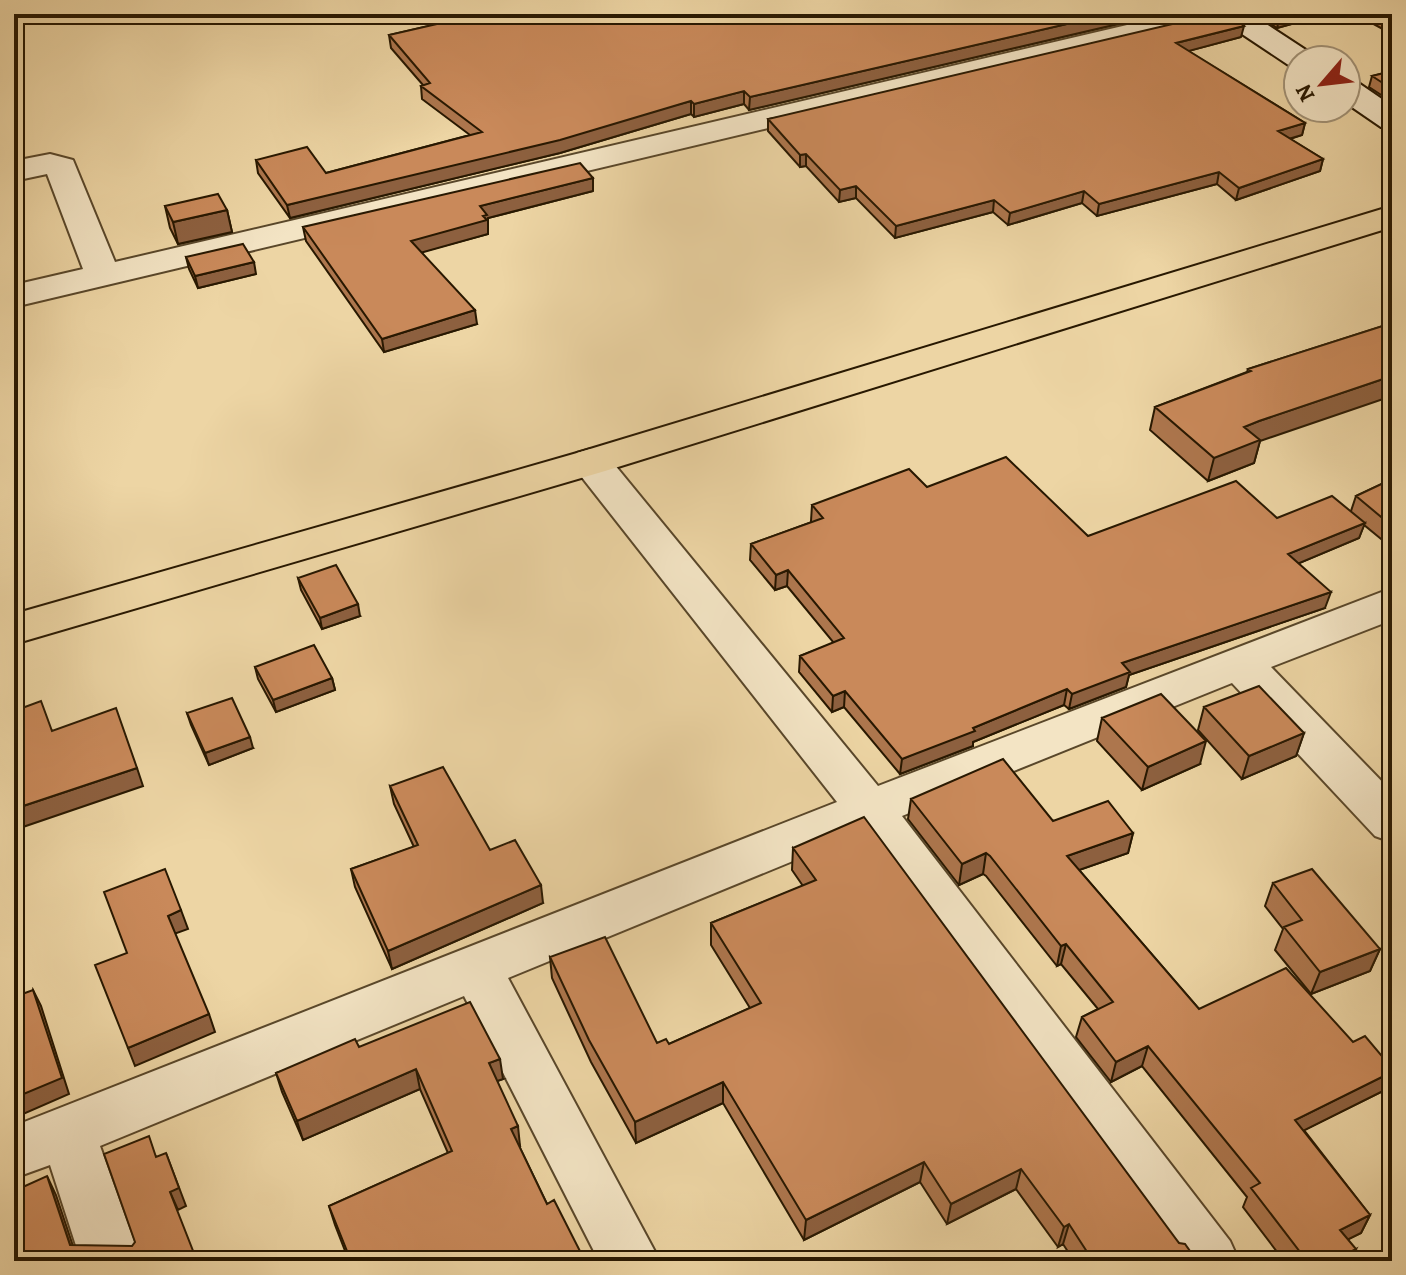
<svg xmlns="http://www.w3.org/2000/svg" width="1406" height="1275" font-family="Alegreya,serif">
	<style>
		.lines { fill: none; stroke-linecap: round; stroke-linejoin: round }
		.street-casing { stroke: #59472a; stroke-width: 4 }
		.secondary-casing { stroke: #281801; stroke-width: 4 }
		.highway-casing { stroke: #281801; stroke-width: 4 }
		.street { fill: #f3e4c4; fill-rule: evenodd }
		.secondary { fill: #f3e4c4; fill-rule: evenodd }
		.highway { fill: #edd5a4; fill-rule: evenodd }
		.wall { fill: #ad764d; stroke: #281801; stroke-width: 2 }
		.shaded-wall { fill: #8d603f; stroke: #281801; stroke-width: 2 }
		.building { fill: #c9895a; stroke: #281801; stroke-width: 2 }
	</style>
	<rect width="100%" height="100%" fill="#edd5a4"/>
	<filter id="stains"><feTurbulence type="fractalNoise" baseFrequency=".0025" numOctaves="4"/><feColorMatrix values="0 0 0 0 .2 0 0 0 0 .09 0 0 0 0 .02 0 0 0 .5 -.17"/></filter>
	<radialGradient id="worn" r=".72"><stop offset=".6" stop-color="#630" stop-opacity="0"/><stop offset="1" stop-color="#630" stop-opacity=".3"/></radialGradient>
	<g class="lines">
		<defs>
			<path id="street" d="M1174 14H1225L1221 20 1211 23 14 307V285L83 269 47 174 14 181V161L50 154 73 160 115 262Z
				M591 449 605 453 878 786 1392 588V620L1271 667 1392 792V842L1375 836 1232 683 902 816 1230 1241 1239 1261H1174L861 833 508 978 660 1261H599L464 996 100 1146 141 1261H81L50 1165 14 1178V1126L837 802 577 471 571 462 577 453Z"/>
			<path id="secondary" d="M1217 14H1251L1312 54 1316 60H1298V68L1290 66 1221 20Z
				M1346 80 1357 82 1392 106V129L1381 127 1346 103Z"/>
			<path id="highway" d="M1392 206V227L605 471 14 644V614L577 453Z"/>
		</defs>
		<use href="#street" class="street-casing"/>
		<use href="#secondary" class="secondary-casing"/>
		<use href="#highway" class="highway-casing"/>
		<use href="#street" class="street"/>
		<use href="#secondary" class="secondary"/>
		<use href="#highway" class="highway"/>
	</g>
	<path class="wall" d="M428 14H1161L749 110 744 104 694 117 691 114 560 153 290 218 258 173 256 160 326 173 470 135 422 99 421 86 423 85 391 48 389 35 437 24Z
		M1256 14H1328L1277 28Z
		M1355 14H1392V34Z
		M1241 37 1188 51 1305 123 1302 135 1290 139 1323 159 1320 171 1236 200 1217 184 1097 216 1082 203 1008 225 993 212 895 238 856 198 839 202 806 166 800 167 768 131V119Z
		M1392 71V102L1369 87 1372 76Z
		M593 191 488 218V234L421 252 477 324 384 352 306 241 303 227Z
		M165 206 227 210 232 232 178 244 170 228Z
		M186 257 256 274 198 288 189 269Z
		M1392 323 1260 441 1254 463 1208 481 1150 430 1155 407 1247 372 1248 369Z
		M1392 479V548L1364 525 1359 538 1299 563 1325 608 1129 675 1126 687 1069 709 1064 705 973 742V746L900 774 844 707 832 712 799 672 800 656 834 643 787 586 775 590 750 560 751 544 812 522 811 521 812 505 927 487 1088 536 1351 511 1356 496Z
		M298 578 360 616 322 629 301 590Z
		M255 667 332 678 335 690 276 712 258 679Z
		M1204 707 1304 733 1296 756 1242 779 1198 730Z
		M187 713 253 748 209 765 191 725Z
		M1102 718 1200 764 1142 790 1097 741Z
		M390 786 490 850 543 903 392 969 355 887 351 869 414 847 394 804Z
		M911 799 1133 833 1128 853 1079 870 1199 1009 1385 1090 1304 1130 1370 1215 1361 1233 1348 1239 1349 1261H1284L1243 1207 1247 1197 1142 1066 1111 1082 1076 1037 1082 1017 1098 1009 1061 964 1057 966 986 876 983 874 959 885 908 819Z
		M793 848 1179 1243 1197 1261H1074L1063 1244 1058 1247 1016 1189 947 1224 920 1182 804 1240 723 1103 636 1143 591 1062 552 978 550 957 657 1043 669 1044 750 1008 711 945V923L803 886 792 870Z
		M1273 883 1380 949 1370 971 1311 994 1275 950 1283 929 1265 906Z
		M359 1047 503 1079 497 1081 520 1146H519L547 1204 585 1261H349L335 1225 329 1206 448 1153 420 1089 303 1140 282 1092 276 1073Z"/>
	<path class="shaded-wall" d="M1110 14H1161L749 110 750 97Z
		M1284 14H1328L1277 28 1280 15Z
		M1244 26 1241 37 1174 55 1176 43Z
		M744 91V104L694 117V104Z
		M691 101V114L560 153 290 218 287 205Z
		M1305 123 1302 135 1275 143 1278 131Z
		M806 154V166L800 167V155Z
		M1323 159 1320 171 1236 200 1239 188Z
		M1219 172 1217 184 1097 216 1099 204Z
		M593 178V191L488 218V234L413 255 411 241 480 206Z
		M856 186V198L839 202 840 190Z
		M1084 191 1082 203 1008 225 1010 213Z
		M994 200 993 212 895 238 896 226Z
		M227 210 232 232 178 244 173 222Z
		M254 262 256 274 198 288 195 276Z
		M475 310 477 324 384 352 382 339Z
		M1392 376V396L1260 441 1254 463 1208 481 1214 458 1244 427 1259 421Z
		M1365 523 1359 538 1283 570 1288 554Z
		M788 570 787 586 775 590 776 575Z
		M1331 592 1325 608 1129 675 1126 687 1069 709 1072 694 1122 663Z
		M358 604 360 616 322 629 320 618Z
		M332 678 335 690 276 712 273 700Z
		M1067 689 1064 705 973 742V746L900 774 902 759 973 728Z
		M845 691 844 707 832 712 833 696Z
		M1304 733 1296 756 1242 779 1249 756Z
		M250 737 253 748 209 765 205 753Z
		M1206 741 1200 764 1142 790 1148 767Z
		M137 768 143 786 14 830V809Z
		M1133 833 1128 853 1062 876 1067 856Z
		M986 853 983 874 959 885 962 864Z
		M541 885 543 903 392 969 388 951Z
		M181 910 188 929 174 934 168 916Z
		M1066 944 1061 964 1057 966 1061 946Z
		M1380 949 1370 971 1311 994 1320 972Z
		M33 990 41 1006 69 1094 14 1118V1098Z
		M209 1014 215 1032 135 1066 128 1048Z
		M1148 1046 1142 1066 1111 1082 1116 1062Z
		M500 1059 503 1079 492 1083 489 1063Z
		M416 1069 420 1089 303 1140 297 1121Z
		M1392 1072V1075L1385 1090 1287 1139 1295 1120Z
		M723 1082V1103L636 1143 635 1122Z
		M518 1126 520 1146 514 1148 511 1129Z
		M166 1153 186 1206 178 1210 170 1192Z
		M924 1162 920 1182 804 1240 806 1220Z
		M1021 1169 1016 1189 947 1224 951 1204Z
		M47 1176 56 1195 78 1261 70 1245Z
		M1370 1215 1361 1233 1331 1248 1340 1230Z
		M1069 1224 1063 1244 1058 1247 1064 1227Z
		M1356 1249 1349 1261H1334Z"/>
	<path class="building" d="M438 14H1110L750 97 744 91 694 104 691 101 560 140 287 205 256 160 307 147 326 173 482 132 421 86 430 83 389 35 446 22Z
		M1215 14H1226L1244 26 1176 43 1305 123 1278 131 1323 159 1239 188 1219 172 1099 204 1084 191 1010 213 994 200 896 226 856 186 840 190 806 154 800 155 768 119Z
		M1382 14H1392V20Z
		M1392 71V89L1372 76Z
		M580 163 593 178 480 206 487 215 483 216 487 220 411 241 475 310 382 339 303 227Z
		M218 194 227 210 173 222 165 206Z
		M243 244 254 262 195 276 186 257Z
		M1392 323V376L1259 421 1244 427 1260 440 1214 458 1155 407 1251 371 1248 369Z
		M1006 457 1088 536 1236 481 1277 518 1332 496 1365 523 1288 554 1331 592 1122 663 1130 672 1072 694 1067 689 973 728 975 731 902 759 845 691 833 696 800 656 844 638 788 570 776 575 751 544 823 518 812 505 909 469 927 487Z
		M1392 479V526L1356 496Z
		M336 565 358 604 320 618 298 578Z
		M314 645 332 678 273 700 255 667Z
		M1259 686 1304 733 1249 756 1204 707Z
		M1161 694 1206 741 1148 767 1102 718Z
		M232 698 250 737 205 753 187 713Z
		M41 701 52 731 116 708 137 768 14 809V711Z
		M1003 759 1053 821 1108 801 1133 833 1067 856 1199 1009 1286 968 1353 1042 1365 1036 1392 1068V1072L1295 1120 1370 1215 1340 1230 1356 1249 1334 1261H1307L1251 1188 1260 1183 1148 1046 1116 1062 1082 1017 1113 1002 1066 944 1061 946 990 856 986 853 962 864 911 799Z
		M443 767 490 850 515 840 541 885 388 951 351 869 418 845 390 786Z
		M864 817 1179 1243 1185 1244 1197 1261H1093L1069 1224 1064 1227 1021 1169 951 1204 924 1162 806 1220 723 1082 635 1122 589 1040 550 957 605 937 657 1043 666 1039 669 1044 761 1003 711 923 816 880 793 848Z
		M165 869 181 910 168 916 209 1014 128 1048 95 965 127 953 104 892Z
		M1312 869 1380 949 1320 972 1284 927 1302 920 1273 883Z
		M33 990 62 1078 14 1098V997Z
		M470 1002 500 1059 489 1063 518 1126 511 1129 547 1204 554 1200 585 1261H351L329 1206 452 1151 416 1069 297 1121 276 1073 355 1039 359 1047Z
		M149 1136 156 1157 166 1153 179 1188 170 1192 197 1261H14V1191L47 1176 70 1245 132 1246 135 1242 104 1154Z"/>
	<rect width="1406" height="1275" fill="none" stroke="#edd5a4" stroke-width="48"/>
	<rect x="16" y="16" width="1374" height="1243" fill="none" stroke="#281801" stroke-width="4"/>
	<rect x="24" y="24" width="1358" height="1227" fill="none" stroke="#281801" stroke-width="2"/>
	<g transform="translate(1322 84) rotate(242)"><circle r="38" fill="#f3e4c4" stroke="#a29276" stroke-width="2"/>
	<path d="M0-6L14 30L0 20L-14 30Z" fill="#8f2418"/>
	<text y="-12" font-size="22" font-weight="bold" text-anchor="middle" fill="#281801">N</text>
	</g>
	<rect width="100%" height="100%" filter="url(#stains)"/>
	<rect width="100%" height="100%" fill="url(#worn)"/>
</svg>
